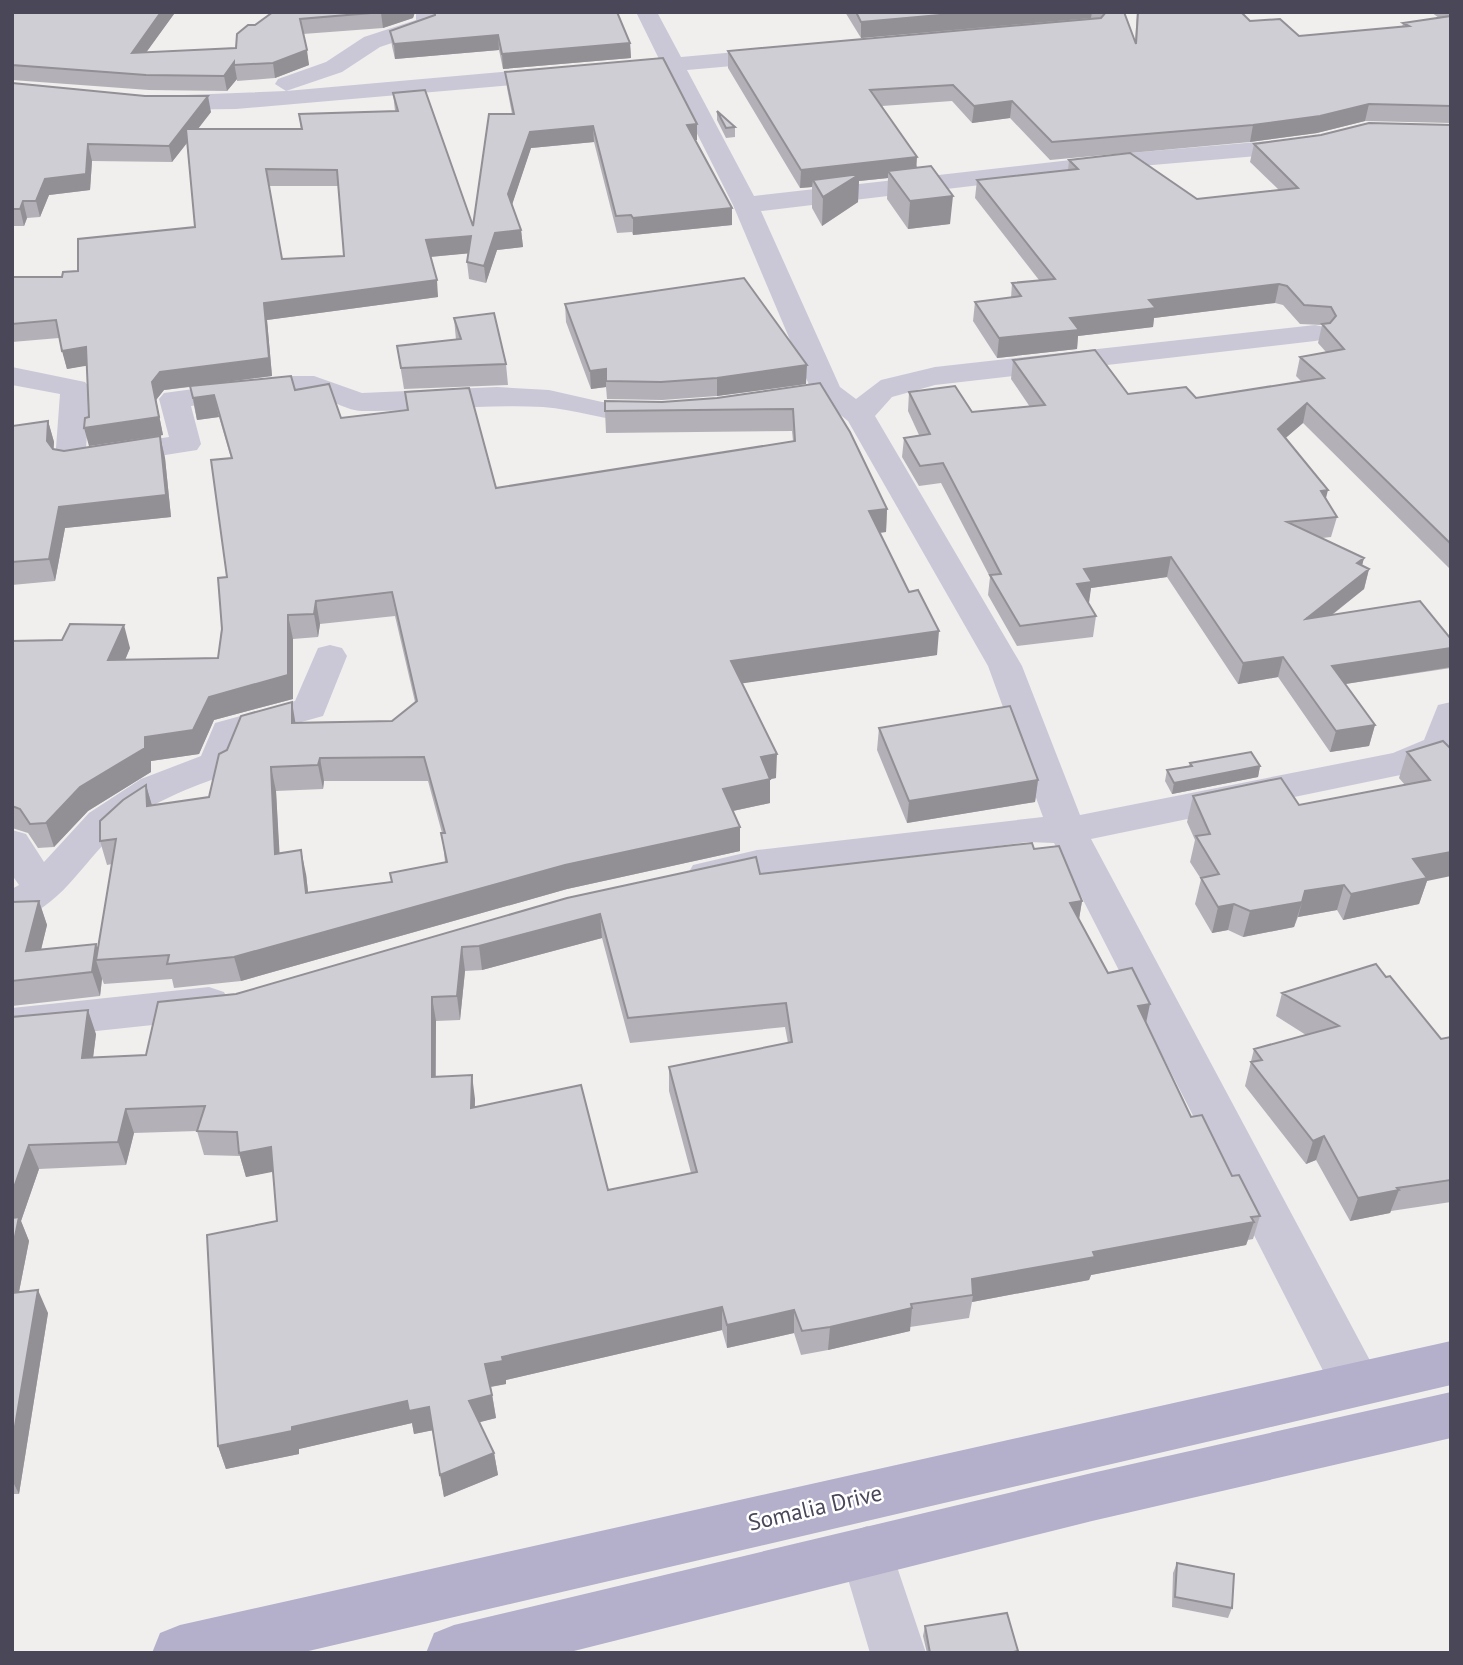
<svg xmlns="http://www.w3.org/2000/svg" width="1463" height="1665" font-family="'PT Sans',sans-serif">
	<style>
		.lines { fill: none; stroke-linecap: round; stroke-linejoin: round }
		.street { fill: #cac8d7; fill-rule: evenodd }
		.primary { fill: #b4afcb; fill-rule: evenodd }
		.wall { fill: #b3b1b7; fill-rule: evenodd }
		.shaded-wall { fill: #929095 }
		.building { fill: #d0ced5; stroke: #929095; stroke-width: 2; fill-rule: evenodd }
		.labels { text-anchor: middle; dominant-baseline: central; stroke-width: 5; stroke-linejoin: round; paint-order: stroke }
		.near-street-label { font-size: 23px; fill: #4a4759; stroke: #fff }
	</style>
	<rect width="100%" height="100%" fill="#f0efed"/>
	<g class="lines">
		<path class="street" d="M416 12H438L434 29 380 47 342 72 286 91 559 67 570 74 559 81 236 109 158 110 150 108 146 103 150 98 158 96 286 91 275 84 278 79 326 62 364 37 416 20Z
			M636 12H657L681 57 779 48 790 55 779 62 687 70 754 196 1141 152 1303 138 1311 140 1315 145 1311 150 1303 152 1141 166 761 211 840 387 856 399 881 380 935 367 1315 325 1325 327 1329 333 1325 339 1315 341 935 385 892 397 875 416 1022 666 1080 815 1393 753 1424 740 1438 705 1451 702V756L1415 772 1091 839 1374 1368 1381 1384 1374 1400 1356 1406 1338 1400 1054 843 1028 842 757 878 707 889 693 885 687 875 693 865 757 850 1043 817 988 666 848 421 812 392 733 205 666 72 616 77 605 70 616 63 659 59Z
			M12 367 85 382 90 388 86 449 169 437 159 399 164 393 288 376H314L362 393 497 387 549 390 602 402 668 406 673 412 668 418C624 429 585 410 543 407 482 404 423 412 362 411 342 410 326 395 307 394 269 391 228 401 191 406L201 444 197 450 70 470 59 468 55 461 60 394 12 385Z
			M330 645 342 648 347 656 323 716 244 738 230 773C190 788 148 802 116 832 81 864 61 908 12 922V889L19 885 12 875V830L26 834 44 862 89 813 141 779 201 756 215 723 295 701 318 648Z
			M209 987 224 992 230 1003 224 1014 209 1019 12 1040V1008Z
			M867 1526 886 1534 926 1653H870L840 1552 848 1534Z"/>
		<path class="primary" d="M1451 1341V1385L300 1653H152L160 1633 180 1625Z
			M1451 1392V1438L1092 1521 566 1653H426L434 1633 454 1625 1092 1473Z"/>
	</g>
	<path class="wall" d="M12 12H174V14L146 52 236 48 255 25 273 12H415L413 18 383 28 303 34 309 65 275 78 237 81V79L227 91 149 90 12 80Z
		M845 12H1124L1135 42 1137 12H1241L1250 21 1299 36 1402 27 1403 23 1439 18 1431 12H1451V123L1365 121 1317 133 1250 142 1130 153 1197 199 1279 190 1250 162 1254 144 1451 125V570L1303 423 1285 438 1326 498 1337 517 1331 537 1322 538 1364 558 1362 565 1369 569 1364 589 1332 615 1451 668 1345 684 1375 725 1369 746 1330 752 1278 677 1238 684 1167 577 1091 588 1088 603 1096 616 1093 637 1017 646 988 595 990 577 941 483 919 486 902 457 904 438 919 435 908 411 909 392 972 412 1030 407 1011 379 1013 360 1128 394 1196 398 1302 382 1296 376 1300 357 1326 352 1318 343 1322 325 1300 324 1283 305 1275 303 1154 318 1153 327 1078 336 1077 349 997 358 973 321 975 302 1011 298 1012 283 1039 280 975 198 977 180 1068 170 1069 160 1126 153 1050 160 1010 118 972 123 952 101 882 106 950 224 908 229 887 199 888 178 859 181 858 202 822 226 812 208V187L800 188 728 68V51L1094 19 861 38Z
		M435 15 630 43 631 58 503 69 499 50 395 59 392 46 390 31Z
		M505 72 697 140H695L732 225 633 235 632 232 617 233 594 142 531 148 512 204 521 230 523 247 497 250 486 283 469 279 467 262 469 253 431 257 438 297 267 320 272 376 204 385 295 390 341 418 496 488 793 441 792 431 606 433 605 411 662 402 717 398 820 383 887 509 886 532 879 533 937 655 742 683 776 778 770 779V803L733 811 740 827V851L567 889 241 981 174 988 172 979 104 984 102 979 100 996 12 1006V902L39 901 47 925 41 949 98 950 112 864 107 865 100 841 146 785 152 806 209 797 296 722 392 721 415 702 395 616 320 624 318 637 293 639V699L214 720 199 754 151 761V772L88 811 54 847 38 848 28 833 12 828V641L130 648 125 660 218 658 227 577 231 458 219 417 197 420 190 387 164 390 156 400 163 435 89 446 87 365 67 369 59 338 12 342V277H62L195 227 187 143 172 162 92 161 90 190 49 195 40 217 27 218 24 226H12V83L211 112 198 129H301L299 114 395 111 393 93 473 226 512 114 507 88ZM269 186H339L344 256 282 259ZM324 781H428L442 833 445 862 392 882 308 892 306 874 279 853 276 791 323 789Z
		M717 111 735 127V137L726 138 717 120Z
		M565 304 806 384 717 396 662 400 607 399 606 387 591 389 566 322Z
		M454 318 506 364 508 385 404 389 397 346 456 340Z
		M48 421 54 442 53 449 64 451 160 436 165 458 171 517 65 528 55 581 12 585V426Z
		M879 728 1038 780 1035 802 907 823 877 750Z
		M1443 741 1427 881 1419 904 1343 920 1337 910 1298 917 1294 927 1243 937 1228 930 1212 933 1195 904 1201 879 1190 862 1195 840 1187 822 1193 796 1299 805 1405 785 1399 778 1407 752Z
		M1190 763 1260 766 1258 777 1172 794 1165 781 1167 770 1189 766Z
		M1034 849 1082 901 1079 919 1108 973 1146 1024 1191 1117 1260 1216 1253 1239 1248 1240 1246 1245 1091 1275 1089 1280 972 1302 969 1318 910 1327V1331L828 1350 801 1355 794 1333 727 1348 722 1330 506 1380V1384L491 1387 496 1418 479 1422 494 1453 498 1475 444 1497 433 1430 414 1434 412 1423 299 1449V1454L226 1469 218 1446 277 1221 273 1171 246 1177 240 1156 204 1155 197 1131 134 1133 126 1165 39 1169 21 1221 29 1241 19 1292 48 1313 19 1494H12V1017L96 1034 93 1057 146 1055 236 994 760 874ZM602 938 630 1043 785 1027 788 1043 669 1067V1091L691 1173 608 1190 475 1107V1099L436 1077V1021L460 1020 465 971 482 970Z
		M1386 977 1441 1039 1451 1037V1202L1391 1211 1390 1213 1350 1221 1316 1160 1306 1164 1245 1086 1254 1049 1306 1035 1276 1016 1282 993Z
		M1177 1563 1232 1608 1228 1618 1172 1607 1173 1573Z
		M925 1626 1018 1651V1653H927L923 1636Z"/>
	<path class="shaded-wall" d="M161 12H174V14L135 68 132 53Z
		M383 12H415L413 18 383 28 381 13Z
		M974 12H1092L1091 18 861 38V22Z
		M498 35 499 50 395 59 394 44Z
		M630 43 631 58 503 69 502 54Z
		M307 50 309 65 275 78 273 63Z
		M234 62 237 79 227 91 224 76Z
		M208 96 211 112 172 162 169 146Z
		M1012 101 1010 118 972 123 974 106Z
		M1369 104 1365 121 1317 133 1250 142 1253 125Z
		M697 124V140L687 141V125Z
		M593 126 594 142 531 148 510 211 508 194 530 132Z
		M88 144 92 161 90 190 49 195 40 217 36 201 45 179Z
		M917 157 916 175 888 171V178L859 181 858 202 822 226 823 197 813 180 812 187 800 188 801 170Z
		M953 196 950 224 908 229 910 201Z
		M23 201 27 218 24 226 20 209Z
		M732 208V225L633 235V218Z
		M521 230 523 247 497 250 486 283 484 266 495 233Z
		M471 236 473 253 428 257 426 240Z
		M437 280 438 297 267 320 272 376 164 390 156 400 163 435 89 446 84 428 152 382 160 372 264 303Z
		M1279 284 1275 303 1154 318 1153 327 1078 336 1077 349 997 358 999 338 1070 318 1149 300Z
		M86 347 91 365 67 369 62 351Z
		M807 365 806 384 717 396V378Z
		M606 369V387L591 389 590 371Z
		M214 395 219 417 197 420 193 398Z
		M1307 403 1303 423 1273 449 1278 429Z
		M48 421 54 442 53 462 47 441Z
		M160 436 165 458 171 517 65 528 55 581 49 559 59 507Z
		M1328 490 1323 510 1321 491Z
		M887 509 886 532 867 534 869 511Z
		M1171 557 1167 577 1091 588 1089 603 1074 604 1077 584 1084 569Z
		M1364 558 1359 577 1369 569 1364 589 1301 639 1306 619 1357 563Z
		M316 601 320 624 318 637 314 614Z
		M288 615 293 639V699L214 720 199 754 151 761V772L88 811 54 847 46 823 80 787 145 737 209 697Z
		M124 625 130 648 115 684 108 660Z
		M939 631 937 655 731 685V661Z
		M1451 648V667L1327 687 1332 666Z
		M1283 657 1278 677 1238 684 1243 663Z
		M292 702 296 726 292 723Z
		M1375 725 1369 746 1330 752 1336 731Z
		M777 754 776 778 760 781 761 757Z
		M320 758 324 781 323 789 318 765Z
		M1260 766 1258 777 1172 794 1174 783Z
		M271 767 276 791 281 878 275 854Z
		M770 779V803L723 813V789Z
		M1038 780 1035 802 907 823 909 801Z
		M146 785 153 809 147 806Z
		M740 827V851L567 889 241 981 234 957 565 865Z
		M301 850 306 874 311 917 306 893Z
		M1451 852V876L1427 881 1419 904 1343 920 1351 894 1413 859Z
		M1344 885 1337 910 1298 917 1305 891Z
		M39 901 47 925 35 975 26 951Z
		M1082 901 1078 925 1070 903Z
		M1302 902 1294 927 1243 937 1250 911Z
		M1234 904 1228 930 1212 933 1218 907Z
		M600 914 602 938 482 970 479 946Z
		M96 944 101 960H96L102 979 100 996 92 972Z
		M462 947 465 971 460 1020 457 996Z
		M432 997 436 1021 435 1101 432 1077Z
		M1150 1004 1145 1028 1138 1006Z
		M88 1010 96 1034 90 1082 82 1058Z
		M472 1075 475 1099 474 1131 471 1108Z
		M126 1109 134 1133 126 1165 118 1142Z
		M1324 1136 1316 1160 1306 1164 1313 1141Z
		M29 1145 39 1169 21 1221 29 1241 14 1317 12 1312V1193Z
		M271 1147 277 1171 246 1177 239 1153Z
		M1399 1190 1390 1213 1350 1221 1358 1198Z
		M1254 1222 1246 1245 1091 1275 1089 1280 972 1302 973 1295 972 1279 1093 1252Z
		M38 1290 48 1313 19 1494 12 1480V1444Z
		M722 1307V1330L506 1380V1384L489 1387 485 1364 502 1357Z
		M912 1308 910 1331 828 1350 830 1327Z
		M794 1310V1333L727 1348V1325Z
		M492 1395 496 1418 473 1424 469 1401Z
		M407 1401 429 1407 434 1430 414 1434 412 1423 299 1449V1454L226 1469 218 1446 292 1427Z
		M494 1453 498 1475 444 1497 440 1475Z"/>
	<path class="building" d="M12 12H161L132 53 236 48 237 34 248 25H255L273 12H383L300 19 307 50 273 63 234 65V62L224 76 146 75 12 65Z
		M435 12H617L630 43 502 54 498 35 394 44 390 31 435 15Z
		M856 12H974L861 22Z
		M1106 12H1124L1136 44 1138 12H1241L1250 21 1280 19 1299 36 1409 26 1403 23 1451 16V106L1369 104 1320 116 1253 125 1052 142 1012 101 974 106 953 85 870 90 917 157 801 170 728 51 1101 18Z
		M663 58 697 124 687 125 732 208 633 218 631 215 616 216 593 126 530 132 508 194 521 230 495 233 484 266 467 262 471 236 426 240 437 280 264 303 269 358 160 372 152 382 159 417 84 428 85 418 89 417 86 347 62 351 56 320 12 324V277H62L63 272 78 271V239L195 227 186 129H302L299 114 398 111 393 93 425 90 473 226 489 114H514L505 72ZM266 169 337 170 344 256 282 259Z
		M12 83 145 96H208L169 146 88 144 86 174 45 179 36 201H23L20 209H12Z
		M717 111 735 127 726 128Z
		M1369 123 1451 125V544L1307 403 1278 429 1328 490 1321 491 1337 517 1287 522 1364 558 1357 563 1369 569 1306 619 1420 601 1451 639V648L1332 666 1375 725 1336 731 1283 657 1243 663 1171 557 1084 569 1092 582 1077 584 1096 616 1020 626 990 575 1001 574 943 463 920 466 904 438 930 434 909 392 955 386 972 412 1045 405 1013 360 1095 350 1128 394 1186 387 1196 398 1324 378 1300 357 1344 349 1322 324 1330 323 1336 316 1331 307 1304 305 1287 286 1279 284 1149 300 1156 308 1070 318 1079 330 999 338 975 302 1021 296 1012 283 1055 279 977 180 1078 169 1069 160 1130 153 1197 199 1298 188 1254 144 1321 135Z
		M931 166 953 196 910 201 888 171Z
		M860 174 823 197 813 180Z
		M744 278 807 365 717 378 661 382 606 381V369L590 371 565 304Z
		M494 313 506 364 401 368 397 346 461 339 454 318Z
		M291 376 295 390 329 384 341 418 408 410 405 392 469 388 496 488 795 441 793 409 605 411V401L662 402 717 398 820 383 850 432 887 509 869 511 909 592 918 590 939 631 731 661 777 754 761 757 770 779 723 789 740 827 565 865 234 957 167 964 169 955 96 960 116 839 100 841V821L123 800 146 785 147 806 209 797 219 754 227 750 241 716 292 702V723L392 721 417 701 392 592 316 601 314 614 288 615V675L209 697 193 730 145 737V748L80 787 46 823 30 824 20 809 12 806V641L62 640 70 624 124 625 108 660 218 658 222 629 218 578 227 577 211 460 232 458 214 395 193 398 190 386ZM424 757 445 833H441L447 862 390 873 392 882 306 893 301 850 275 854 271 767 318 765 320 758Z
		M48 421 47 441 53 449 64 451 160 436 166 495 59 507 49 559 12 562V426Z
		M1010 706 1038 780 909 801 879 728Z
		M1443 741 1451 749V852L1413 859 1427 878 1351 894 1344 885 1305 891 1302 902 1250 911 1234 904 1218 907 1201 878 1219 874 1196 836 1210 834 1193 796 1281 778 1299 805 1430 780 1407 752Z
		M1251 752 1260 766 1174 783 1167 770 1192 766 1190 763Z
		M1032 843 1034 849 1059 846 1082 901 1070 903 1108 973 1132 968 1150 1004 1138 1006 1191 1117 1202 1115 1232 1176 1239 1175 1260 1216 1251 1217 1254 1222 1093 1252 1095 1257 972 1279 973 1295 911 1304 912 1308 830 1327 802 1331 794 1310 727 1325 722 1307 502 1357 503 1361 485 1364 492 1395 469 1401 494 1453 440 1475 429 1407 409 1411 407 1401 292 1427V1431L218 1446 207 1235 277 1221 271 1147 239 1153 237 1132 197 1131 205 1106 126 1109 118 1142 29 1145 12 1193V1017L88 1010 82 1058 146 1055 158 1002 236 994 567 898 756 857 760 874ZM600 914 628 1018 786 1003 792 1042 669 1067 697 1172 608 1190 581 1085 471 1108 472 1075 432 1077V997L457 996 462 947 479 946Z
		M39 901 26 951 96 944 92 972 12 981V902Z
		M1376 964 1386 977 1390 976 1441 1039 1451 1037V1180L1397 1188 1399 1190 1358 1198 1324 1136 1313 1141 1251 1062 1262 1060 1254 1049 1339 1026 1282 993Z
		M19 1217 12 1251V1218Z
		M38 1290 12 1444V1293Z
		M1177 1563 1234 1574 1232 1608 1175 1597Z
		M1007 1613 1018 1651 1009 1653H930L925 1626Z"/>
	<g class="labels">
		<g class="near-street-label">
			<text transform="translate(815 1507) rotate(-13)">Somalia Drive</text>
		</g>
	</g>
	<rect width="1463" height="1665" fill="none" stroke="#4a4759" stroke-width="28"/>
</svg>
